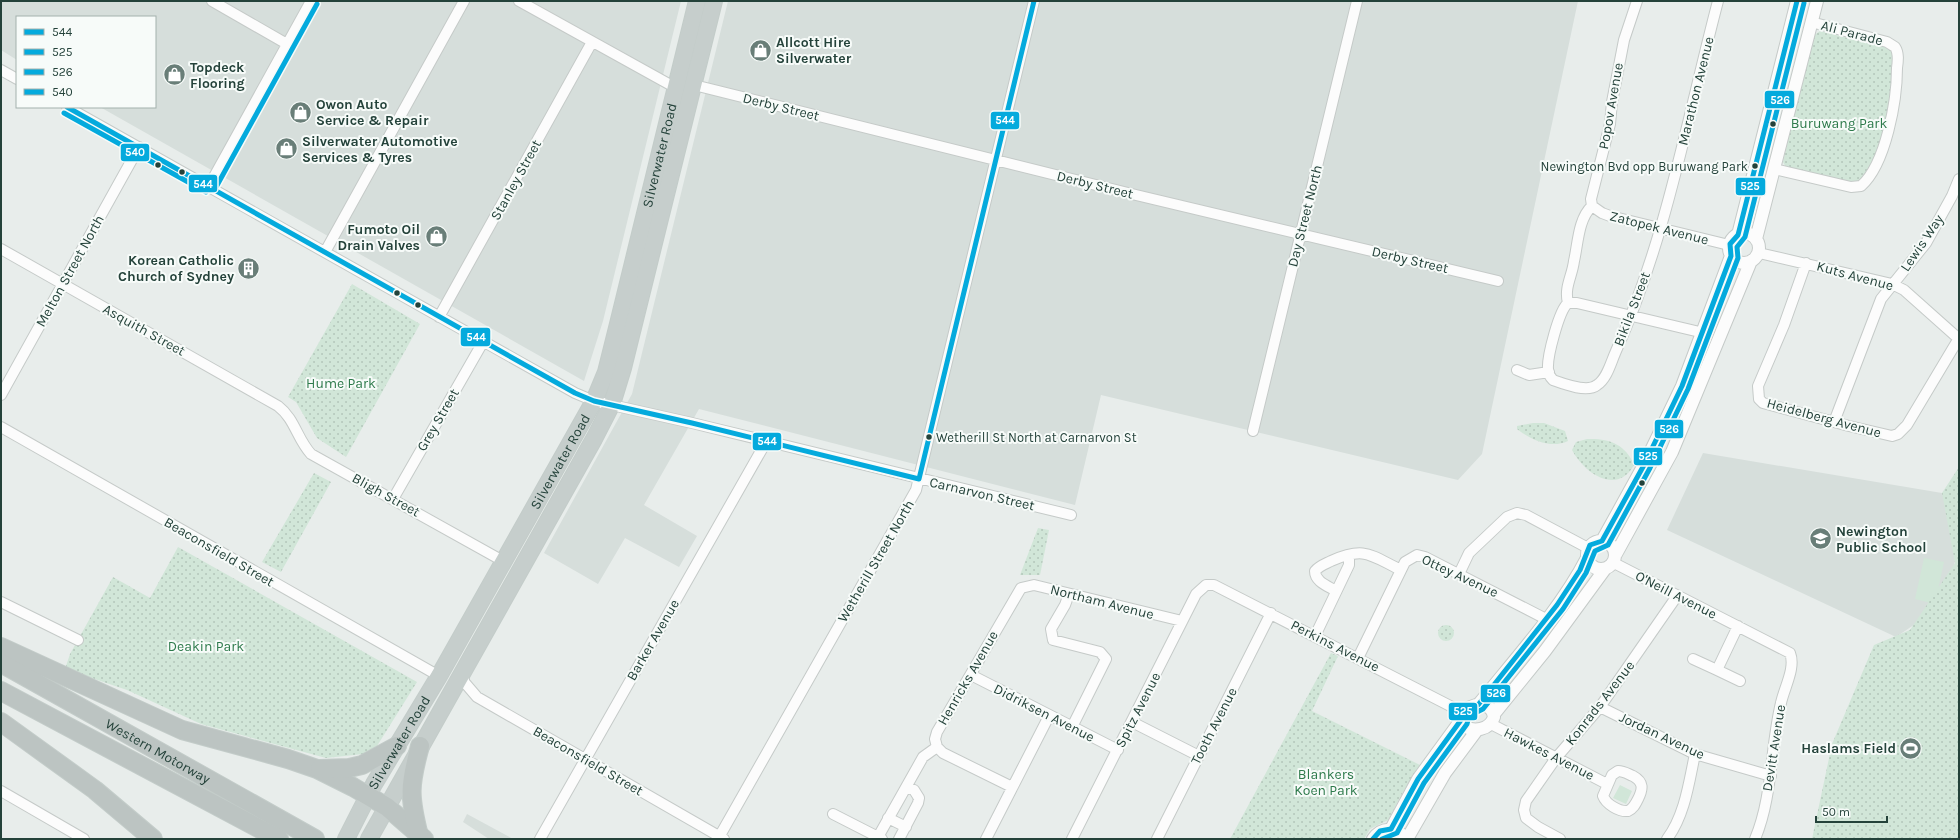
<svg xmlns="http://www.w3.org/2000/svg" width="1960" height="840" font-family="Karla,sans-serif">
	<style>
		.built { fill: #d6dedb }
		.green { fill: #d1e6d8 }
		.park { fill: url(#park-dots) }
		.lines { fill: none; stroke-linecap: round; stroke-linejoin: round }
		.minor-casing { stroke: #c5cac8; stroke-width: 12 }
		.tertiary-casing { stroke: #c5cac8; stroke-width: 14 }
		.trunk-casing { stroke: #c3ccc9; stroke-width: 18 }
		.motorway-casing { stroke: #c3ccc9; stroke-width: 20 }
		.minor { stroke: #fcfcfc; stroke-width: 10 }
		.tertiary { stroke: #fcfcfc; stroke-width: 12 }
		.trunk { stroke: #c6cecc; stroke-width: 16 }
		.motorway { stroke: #bcc4c2; stroke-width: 18 }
		.bus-1-casing { stroke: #f7fbf9; stroke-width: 8 }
		.bus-2-casing { stroke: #f7fbf9; stroke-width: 8 }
		.bus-3-casing { stroke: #f7fbf9; stroke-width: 8 }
		.bus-4-casing { stroke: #f7fbf9; stroke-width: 8 }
		.bus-1 { stroke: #04aadd; stroke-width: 5 }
		.bus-2 { stroke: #04aadd; stroke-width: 5 }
		.bus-3 { stroke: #04aadd; stroke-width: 5 }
		.bus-4 { stroke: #04aadd; stroke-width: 5 }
		.bus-dot { fill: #24423a; stroke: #f7fbf9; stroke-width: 1.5 }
		.labels { text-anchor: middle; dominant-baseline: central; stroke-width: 4; stroke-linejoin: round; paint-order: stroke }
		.bus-label { font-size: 13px; fill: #24423a; stroke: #f7fbf9; text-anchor: end }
		.street-label { font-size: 14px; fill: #24423a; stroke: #f7fbf9 }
		.poi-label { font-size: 14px; font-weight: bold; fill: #24423a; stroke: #f7fbf9; text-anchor: start }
		.park-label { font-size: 14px; fill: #2d7a4b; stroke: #f7fbf9 }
		.line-badge { stroke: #f7fbf9; stroke-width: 1.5 }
		.badge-label { font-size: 11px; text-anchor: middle; font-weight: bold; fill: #fff }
	</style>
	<defs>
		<pattern id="park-dots" width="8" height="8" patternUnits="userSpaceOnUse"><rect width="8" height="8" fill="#d1e6d8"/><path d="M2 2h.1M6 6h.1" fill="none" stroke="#b3c6ba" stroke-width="1.8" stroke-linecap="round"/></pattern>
	</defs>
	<rect width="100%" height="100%" fill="#e8edeb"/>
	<path class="built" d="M1 1H681L603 321 584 381 100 107H155V17H17V60L1 50Z
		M728 1H1578L1482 454 1458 480 1101 395 1075 505 699 409 644 505 697 536 679 567 625 538 598 584 544 553 632 394Z
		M1703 453 1942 493 1947 502 1957 547 1952 578 1930 614 1896 637 1667 530Z
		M467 814 513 839H489L463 822Z"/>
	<path class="green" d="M1924 558 1944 562 1935 604 1915 599Z
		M1620 785 1632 791 1626 804 1613 798Z"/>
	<path class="park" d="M1820 31 1892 49C1894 95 1887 149 1857 184L1787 169 1783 162 1813 36Z
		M352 284 420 324 346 457 317 438 296 402 288 397Z
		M1533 423H1544L1565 431 1568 441C1551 449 1531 440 1517 429V426Z
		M1587 439C1608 438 1626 444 1634 465 1617 496 1584 473 1572 450L1576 442Z
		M1959 467V839H1812L1832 744 1874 645 1910 630 1955 563 1942 493Z
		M314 473 331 482 281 572 262 562Z
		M1038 528 1049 530 1040 575H1020Z
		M178 547 417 682 377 746 363 754 326 758 201 724 127 690 65 669 70 654 113 577 150 598Z
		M1438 633a8 8 0 1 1 16 0a8 8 0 1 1-16 0Z
		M1331 653 1338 656 1312 711 1420 765 1403 792 1388 820 1370 829 1364 839H1230Z"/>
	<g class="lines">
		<defs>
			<path id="minor" d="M212 1 287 44
				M519 1 676 88
				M1 70 17 79
				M694 85 1136 195 1498 281
				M67 107 575 393 594 401 692 423 1071 515
				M1774 169 1851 187 1861 186C1886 164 1897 100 1897 68 1898 61 1899 53 1895 47L1887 42 1811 22
				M209 186 311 1
				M1592 206 1591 199 1610 124 1612 102 1624 40 1637 1
				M1592 206 1602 213 1610 216 1729 245
				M1 249 278 406C295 419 297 439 311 454L503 561
				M325 252 464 1
				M1759 253 1892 284 1904 290 1959 339
				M1806 263 1784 325 1758 386 1759 399 1763 403 1849 426 1892 436 1898 434 1907 425 1959 338
				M1568 303C1564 287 1572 277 1574 261 1578 244 1578 219 1592 206
				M439 317 592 42
				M1704 333 1577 303H1568C1559 310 1547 357 1548 369 1548 373 1550 377 1553 380 1564 384 1587 393 1597 385 1607 379 1611 362 1616 351 1666 240 1687 119 1718 1
				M1517 370 1529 375 1549 372
				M1 395 139 147
				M1834 422 1881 299 1926 243 1952 196 1959 179
				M1 427 439 676
				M1253 431 1357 1
				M393 499 483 342
				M1614 563 1790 653C1796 668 1784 688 1781 703 1770 748 1773 796 1755 839
				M1459 574 1469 553 1507 517 1517 513 1526 515 1588 548
				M1336 591C1328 586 1315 582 1315 571 1319 566 1325 564 1331 561 1365 546 1370 555 1401 570
				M1069 594 1065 605 1051 629 1053 640 1100 652 1106 659 1072 727
				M1 602 78 640
				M1315 636 1349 565V555
				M1358 658 1405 562 1417 555 1425 557 1546 619
				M1693 659 1717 670 1738 626
				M1717 670 1740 681
				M461 673 465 683 477 697 724 839
				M971 675 1118 750
				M1600 707 1695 754 1771 776
				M1132 722 1199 756
				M1491 724 1607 784
				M937 747 943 753 1012 787
				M1618 771C1624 771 1628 774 1633 776 1644 782 1643 789 1638 799 1635 805 1633 809 1628 811 1619 812 1606 804 1603 796L1612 775Z
				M1 791 84 839
				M833 814 882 839
				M888 818 906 827
				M878 837 923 757 937 747 935 739 937 732 1021 588 1034 585 1182 621
				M540 839 766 442
				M718 839 916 490 1034 1
				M899 839 918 803 919 798 914 790 906 787
				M986 839 1049 716
				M1072 839 1196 594 1206 585H1214L1462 712
				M1157 839 1271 613
				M1560 839 1538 827 1526 818 1524 810 1526 801 1556 758 1600 707 1677 596
				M1667 839C1685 815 1689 782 1695 754"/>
			<path id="tertiary" d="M1729 248a15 15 0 1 1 30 0a15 15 0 1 1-30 0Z
				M1738 235 1797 1
				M1756 239 1817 1
				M1587 555a14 14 0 1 1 28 0a14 14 0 1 1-28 0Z
				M1602 541 1644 465 1682 386 1731 256
				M1616 554 1672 452 1751 261
				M1476 705C1485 704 1493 707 1494 717 1490 730 1473 733 1463 725L1461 716 1465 709Z
				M1478 705C1515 659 1560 610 1587 558
				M1494 714 1545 651 1605 569
				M1391 829 1418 779 1461 720
				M1373 839C1381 827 1397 826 1405 839
				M1407 839 1445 773 1477 730"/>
			<g id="trunk">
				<path id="s1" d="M346 839 374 784 439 676 594 401 606 372 618 324 697 1"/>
				<path d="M369 839 594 439 612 404 623 368 714 1"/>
			</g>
			<g id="motorway">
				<path d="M1 647 182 730 288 759 317 769 353 787 387 807 424 839"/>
				<path id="s2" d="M1 663 315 839"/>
				<path d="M1 691 279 839"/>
				<path d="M1 722 95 790 153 839"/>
				<path d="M320 769 349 768 362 765 397 746"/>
				<path d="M419 836C409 796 409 786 420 746"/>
			</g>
		</defs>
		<use href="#minor" class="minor-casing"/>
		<use href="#tertiary" class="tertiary-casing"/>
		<use href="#trunk" class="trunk-casing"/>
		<use href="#motorway" class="motorway-casing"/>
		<use href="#minor" class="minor"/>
		<use href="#tertiary" class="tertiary"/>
		<use href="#trunk" class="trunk"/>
		<use href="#motorway" class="motorway"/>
		<defs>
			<path id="bus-1" d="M67 107 575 393 594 401 692 423 919 479
				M919 479 1034 1"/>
			<path id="bus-2" d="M1373 839 1380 831 1391 829 1418 779 1461 720 1462 712 1468 707 1478 705 1557 605 1580 570 1590 545 1602 541 1644 465 1682 386 1731 256 1730 244 1738 235 1797 1"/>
			<path id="bus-3" d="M1382 839 1397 833 1424 783 1467 724 1469 716 1483 709 1563 609 1586 573 1595 551 1608 545 1650 468 1688 389 1738 258 1737 247 1745 237 1804 3"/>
			<path id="bus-4" d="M64 113 206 192
				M215 189 317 4"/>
		</defs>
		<use href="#bus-1" class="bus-1-casing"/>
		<use href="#bus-2" class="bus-2-casing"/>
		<use href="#bus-3" class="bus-3-casing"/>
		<use href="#bus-4" class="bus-4-casing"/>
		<use href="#bus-1" class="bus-1"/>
		<use href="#bus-2" class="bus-2"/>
		<use href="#bus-3" class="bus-3"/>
		<use href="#bus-4" class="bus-4"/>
	</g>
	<defs>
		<symbol id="shop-disc" viewBox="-11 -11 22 22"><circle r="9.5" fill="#697e78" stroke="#f7fbf9"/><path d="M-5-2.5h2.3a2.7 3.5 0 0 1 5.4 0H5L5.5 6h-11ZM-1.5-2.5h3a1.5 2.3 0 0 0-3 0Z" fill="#fff"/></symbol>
		<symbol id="building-disc" viewBox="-11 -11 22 22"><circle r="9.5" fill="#697e78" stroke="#f7fbf9"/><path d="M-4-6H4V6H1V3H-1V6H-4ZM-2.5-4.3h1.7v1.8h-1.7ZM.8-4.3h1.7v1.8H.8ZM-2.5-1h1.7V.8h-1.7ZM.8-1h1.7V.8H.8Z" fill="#fff"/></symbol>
		<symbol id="school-disc" viewBox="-11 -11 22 22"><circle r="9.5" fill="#697e78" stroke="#f7fbf9"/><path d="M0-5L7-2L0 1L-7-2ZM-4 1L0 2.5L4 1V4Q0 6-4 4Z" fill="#fff"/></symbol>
		<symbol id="stadium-disc" viewBox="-11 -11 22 22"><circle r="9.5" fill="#697e78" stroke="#f7fbf9"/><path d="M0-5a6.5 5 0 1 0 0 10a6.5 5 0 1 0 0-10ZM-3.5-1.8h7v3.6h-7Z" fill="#fff"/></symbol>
	</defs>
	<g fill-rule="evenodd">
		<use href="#shop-disc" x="748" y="38" width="25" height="25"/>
		<use href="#shop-disc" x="162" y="62" width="25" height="25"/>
		<use href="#shop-disc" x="288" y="100" width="25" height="25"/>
		<use href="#shop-disc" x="274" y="136" width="25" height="25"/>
		<use href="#shop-disc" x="424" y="224" width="25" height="25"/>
		<use href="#building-disc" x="236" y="256" width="25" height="25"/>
		<use href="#school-disc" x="1808" y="526" width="25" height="25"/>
		<use href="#stadium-disc" x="1898" y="736" width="25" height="25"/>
	</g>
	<g class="bus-dot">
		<circle cx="1773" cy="124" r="3.5"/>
		<circle cx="158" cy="165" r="3.5"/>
		<circle cx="1755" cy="166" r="3.5"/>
		<circle cx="182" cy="172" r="3.5"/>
		<circle cx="397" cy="293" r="3.5"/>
		<circle cx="418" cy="305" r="3.5"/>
		<circle cx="929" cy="437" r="3.5"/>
		<circle cx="1642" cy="483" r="3.5"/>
	</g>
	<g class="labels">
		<g class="bus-label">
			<text x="1748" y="166">Newington Bvd opp Buruwang Park</text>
			<text x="936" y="437" text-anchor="start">Wetherill St North at Carnarvon St</text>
		</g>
		<g class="street-label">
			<text transform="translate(1852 33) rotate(15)">Ali Parade</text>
			<text transform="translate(1696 91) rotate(-76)">Marathon Avenue</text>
			<text transform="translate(1611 106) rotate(-80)">Popov Avenue</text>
			<text transform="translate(781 107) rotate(14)">Derby Street</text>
			<text stroke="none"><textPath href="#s1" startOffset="758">Silverwater Road</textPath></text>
			<text transform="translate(516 180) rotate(-61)">Stanley Street</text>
			<text transform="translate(1095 185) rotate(14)">Derby Street</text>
			<text transform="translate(1305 216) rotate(-76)">Day Street North</text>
			<text transform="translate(1659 228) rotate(14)">Zatopek Avenue</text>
			<text transform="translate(1922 243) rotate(-56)">Lewis Way</text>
			<text transform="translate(1410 260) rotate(13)">Derby Street</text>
			<text transform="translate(70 271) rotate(-61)">Melton Street North</text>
			<text transform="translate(1855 276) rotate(15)">Kuts Avenue</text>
			<text transform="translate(1632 309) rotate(-69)">Bikila Street</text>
			<text transform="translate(144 330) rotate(29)">Asquith Street</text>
			<text transform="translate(1824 418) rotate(15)">Heidelberg Avenue</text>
			<text transform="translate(438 420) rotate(-60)">Grey Street</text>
			<text stroke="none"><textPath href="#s1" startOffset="434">Silverwater Road</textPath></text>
			<text transform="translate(982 494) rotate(13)">Carnarvon Street</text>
			<text transform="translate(386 495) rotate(29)">Bligh Street</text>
			<text transform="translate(219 552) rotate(30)">Beaconsfield Street</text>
			<text transform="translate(876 561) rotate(-60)">Wetherill Street North</text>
			<text transform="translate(1460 576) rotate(25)">Ottey Avenue</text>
			<text transform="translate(1676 595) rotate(27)">O'Neill Avenue</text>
			<text transform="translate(1102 602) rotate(14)">Northam Avenue</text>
			<text transform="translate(653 640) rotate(-60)">Barker Avenue</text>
			<text transform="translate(1335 646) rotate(27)">Perkins Avenue</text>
			<text transform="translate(968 678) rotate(-60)">Henricks Avenue</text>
			<text transform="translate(1600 703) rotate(-52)">Konrads Avenue</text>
			<text transform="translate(1138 710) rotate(-63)">Spitz Avenue</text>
			<text transform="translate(1044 713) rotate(27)">Didriksen Avenue</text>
			<text transform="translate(1214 726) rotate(-63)">Tooth Avenue</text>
			<text transform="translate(1662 736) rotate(25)">Jordan Avenue</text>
			<text stroke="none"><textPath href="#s1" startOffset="110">Silverwater Road</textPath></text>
			<text transform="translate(1774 748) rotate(-81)">Devitt Avenue</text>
			<text stroke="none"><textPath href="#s2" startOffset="180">Western Motorway</textPath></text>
			<text transform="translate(1549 754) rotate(27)">Hawkes Avenue</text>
			<text transform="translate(588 761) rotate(30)">Beaconsfield Street</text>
		</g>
		<g class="poi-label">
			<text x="776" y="42">Allcott Hire<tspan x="776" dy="16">Silverwater</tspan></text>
			<text x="190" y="67">Topdeck<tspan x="190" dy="16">Flooring</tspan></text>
			<text x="316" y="104">Owon Auto<tspan x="316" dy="16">Service &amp; Repair</tspan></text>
			<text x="302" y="141">Silverwater Automotive<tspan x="302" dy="16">Services &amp; Tyres</tspan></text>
			<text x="420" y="229" text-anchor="end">Fumoto Oil<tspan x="420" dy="16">Drain Valves</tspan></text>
			<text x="234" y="260" text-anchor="end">Korean Catholic<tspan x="234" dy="16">Church of Sydney</tspan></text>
			<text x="1836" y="531">Newington<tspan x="1836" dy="16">Public School</tspan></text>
			<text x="1896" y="748" text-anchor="end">Haslams Field</text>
		</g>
		<g class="park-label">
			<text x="1839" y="123">Buruwang Park</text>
			<text x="341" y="383">Hume Park</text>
			<text x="206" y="646">Deakin Park</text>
			<text x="1326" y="774">Blankers<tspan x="1326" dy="16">Koen Park</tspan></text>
		</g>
	</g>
	<g class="line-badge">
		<rect x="1764" y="90" width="31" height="19" rx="4" fill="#04aadd"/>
		<rect x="990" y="111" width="30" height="19" rx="4" fill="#04aadd"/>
		<rect x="120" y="143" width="30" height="19" rx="4" fill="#04aadd"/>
		<rect x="188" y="174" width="30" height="19" rx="4" fill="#04aadd"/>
		<rect x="1735" y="177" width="31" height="19" rx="4" fill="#04aadd"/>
		<rect x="460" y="327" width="31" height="20" rx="4" fill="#04aadd"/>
		<rect x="1654" y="419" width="30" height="20" rx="4" fill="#04aadd"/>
		<rect x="752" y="432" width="30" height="19" rx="4" fill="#04aadd"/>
		<rect x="1633" y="447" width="30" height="19" rx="4" fill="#04aadd"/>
		<rect x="1480" y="684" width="31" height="19" rx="4" fill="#04aadd"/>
		<rect x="1448" y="702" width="30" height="19" rx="4" fill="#04aadd"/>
	</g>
	<g class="badge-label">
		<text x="1780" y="104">526</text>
		<text x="1005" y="124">544</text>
		<text x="135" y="156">540</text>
		<text x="203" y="188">544</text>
		<text x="1750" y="190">525</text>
		<text x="476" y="341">544</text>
		<text x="1669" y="433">526</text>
		<text x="767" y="445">544</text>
		<text x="1648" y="460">525</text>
		<text x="1496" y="697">526</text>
		<text x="1463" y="715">525</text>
	</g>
	<rect width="1960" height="840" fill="none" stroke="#24423a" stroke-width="4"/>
	<rect x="16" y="16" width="140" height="92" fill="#f7fbf9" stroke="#a3b1ad"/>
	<rect x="24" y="29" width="20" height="6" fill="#04aadd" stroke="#a3b1ad"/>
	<text x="52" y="36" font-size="12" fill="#24423a">544</text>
	<rect x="24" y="49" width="20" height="6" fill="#04aadd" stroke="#a3b1ad"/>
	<text x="52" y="56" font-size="12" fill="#24423a">525</text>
	<rect x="24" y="69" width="20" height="6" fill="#04aadd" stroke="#a3b1ad"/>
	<text x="52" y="76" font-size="12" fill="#24423a">526</text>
	<rect x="24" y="89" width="20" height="6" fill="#04aadd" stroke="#a3b1ad"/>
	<text x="52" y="96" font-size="12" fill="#24423a">540</text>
	<path d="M1816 816v6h71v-6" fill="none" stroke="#24423a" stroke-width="2"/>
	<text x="1822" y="816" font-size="12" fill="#24423a" stroke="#f7fbf9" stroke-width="3" paint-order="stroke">50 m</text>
</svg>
